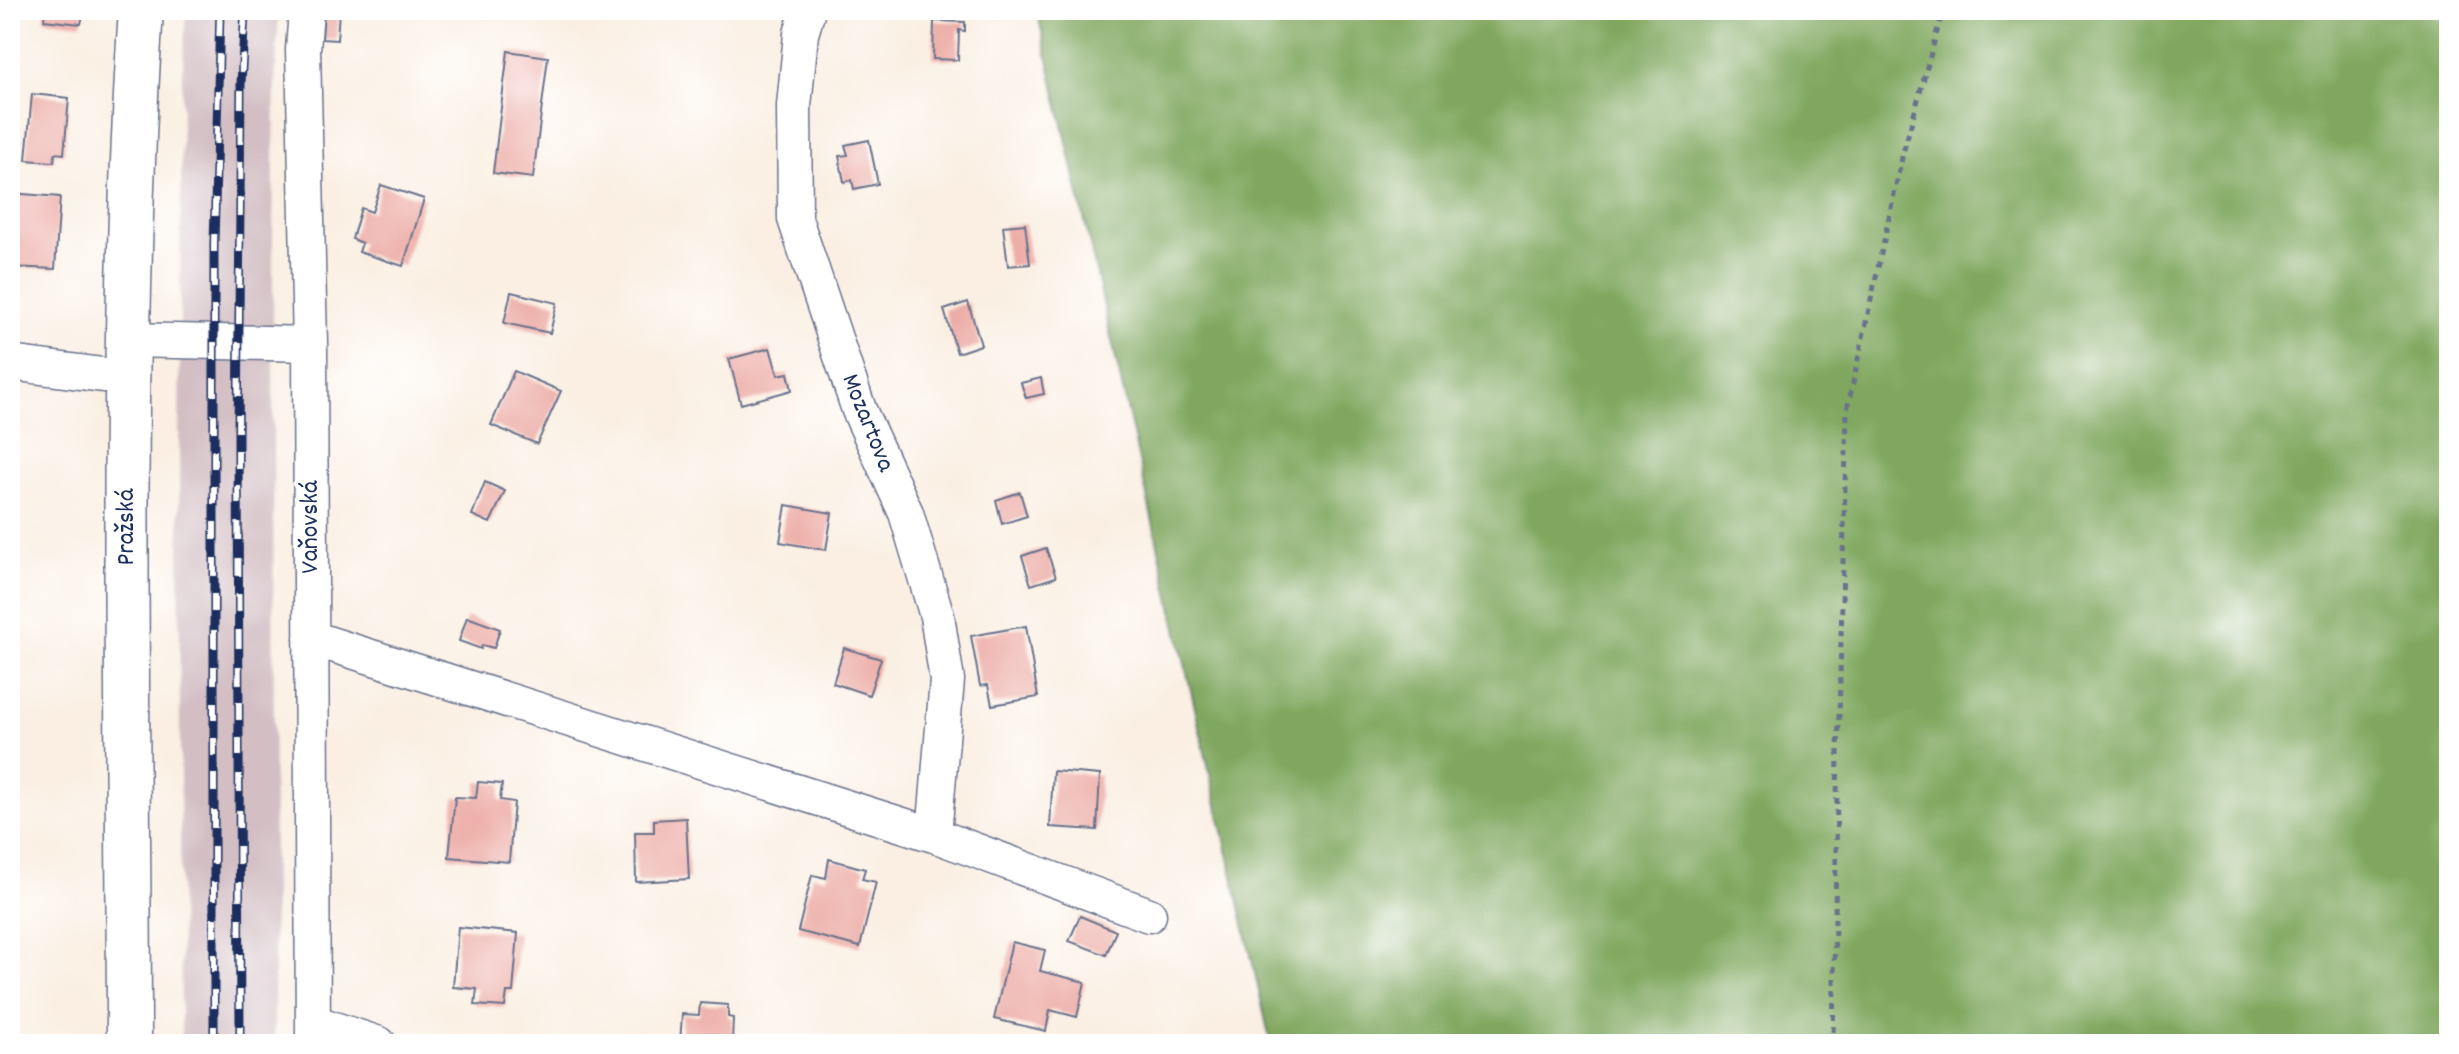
<svg xmlns="http://www.w3.org/2000/svg" width="2459" height="1054" font-family="Dekko,sans-serif">
	<style>
		.industrial { fill: #d2bec3 }
		.forest { fill: #80a75e; stroke: #4e6b5e; stroke-width: 2 }
		.building { fill: #edada7 }
		.lines { fill: none; stroke-linecap: round; stroke-linejoin: round }
		.street-casing { stroke: #69728c; stroke-width: 37 }
		.primary-casing { stroke: #69728c; stroke-width: 47 }
		.path { stroke: #69728c; stroke-width: 5; stroke-dasharray: 6 6; stroke-linecap: butt }
		.street { stroke: #fff; stroke-width: 34 }
		.primary { stroke: #fff; stroke-width: 44 }
		.rail-casing { stroke: #1b2f5e; stroke-width: 9 }
		.rail { stroke: #fff; stroke-width: 6; stroke-dasharray: 18; stroke-linecap: butt }
		.labels { text-anchor: middle; dominant-baseline: central; stroke-width: 8; stroke-linejoin: round; paint-order: stroke }
		.street-label { font-size: 26px; fill: #1b2f5e; stroke: #fff }
	</style>
	<rect width="100%" height="100%" fill="#fff"/>
	<filter id="ink" filterUnits="userSpaceOnUse"><feTurbulence type="fractalNoise" baseFrequency=".0125" numOctaves="2"/><feDisplacementMap in="SourceGraphic" scale="16" xChannelSelector="R" yChannelSelector="G"/><feConvolveMatrix kernelMatrix="1 2 1 2 8 2 1 2 1" color-interpolation-filters="sRGB"/></filter>
	<filter id="wash" filterUnits="userSpaceOnUse"><feTurbulence type="fractalNoise" baseFrequency=".006" numOctaves="4" result="noise"/><feDisplacementMap in="SourceGraphic" scale="32" xChannelSelector="R" yChannelSelector="G"/><feGaussianBlur stdDeviation="1.8" result="paint"/><feColorMatrix in="noise" values="0 0 0 0 0 0 0 0 0 0 0 0 0 0 0 0 0 1.4 0 .05"/><feComposite in="paint" operator="in"/></filter>
	<g filter="url(#wash)">
		<rect width="100%" height="100%" fill="#faefe2"/>
		<path class="industrial" d="M186 10H279L275 86 273 245 274 1044H181L179 439 182 83Z"/>
		<path class="forest" d="M1037 10H2449V1044H1271Z"/>
		<g id="blocks">
			<path class="building" d="M45 10H84L81 24 44 20Z
				M324 10H339L337 40 322 39Z
				M934 21 965 22V31L959 30 958 60 933 59Z
				M508 51 548 57 533 178 493 173Z
				M32 94 69 98 64 154 55 153 54 162 26 160Z
				M869 140 878 184 854 189 852 180 844 182 839 156 848 155 845 145Z
				M381 185 424 199 403 266 359 252 362 243 352 239 361 208 372 212Z
				M10 193 60 197 55 269 10 267Z
				M1025 224 1030 264 1008 266 1003 226Z
				M511 292 557 303 550 333 504 323Z
				M968 302 981 345 957 353 944 310Z
				M770 348 778 375 788 373 792 390 741 404 729 359Z
				M514 371 561 391 537 444 491 425Z
				M1041 378 1044 394 1026 398 1021 383Z
				M485 482 505 491 490 523 472 515Z
				M1020 492 1027 516 1002 524 996 500Z
				M786 505 832 513 826 550 780 542Z
				M1046 548 1056 577 1031 585 1022 556Z
				M467 617 500 629 494 648 482 645 481 649 459 641Z
				M1026 626 1038 697 992 705 988 685 980 686 971 636Z
				M844 648 881 659 869 695 833 683Z
				M1053 771 1100 775 1097 830 1050 827Z
				M478 782 502 784 500 800 514 802 509 862 449 857 455 797 476 798Z
				M686 818 689 879 636 882 635 832H654V820Z
				M829 859 865 869 862 879 876 882 860 947 798 931 812 875 826 878Z
				M1080 916 1116 931 1106 955 1069 941Z
				M458 927 518 933 513 992H507L505 1007 475 1005 477 989 453 987Z
				M1012 942 1045 950 1040 971 1085 982 1077 1017 1050 1010 1046 1031 994 1019Z
				M700 1003 728 1005V1017L733 1018 732 1044H680L682 1014 699 1015Z"/>
		</g>
	</g>
	<g filter="url(#ink)">
		<use href="#blocks" fill-opacity="0" stroke="#69728c" stroke-width="2"/>
		<g class="lines">
			<defs>
				<path id="street" d="M306 10 303 50 310 344 313 1044
					M808 10 801 34 794 106 795 219 859 410 906 513 937 616 947 680 934 835
					M127 340 310 344
					M10 363 126 378
					M311 638 934 835 1149 915
					M313 1022 379 1044"/>
				<path id="primary" d="M129 1044C129 699 118 354 141 10"/>
			</defs>
			<use href="#street" class="street-casing"/>
			<use href="#primary" class="primary-casing"/>
			<path class="path" d="M1833 1044 1837 794 1847 410 1903 153 1943 10"/>
			<use href="#street" class="street"/>
			<use href="#primary" class="primary"/>
			<defs>
				<path id="rail" d="M214 1044V245L220 10
					M240 1044 238 439 241 84 245 10"/>
			</defs>
			<use href="#rail" class="rail-casing"/>
			<use href="#rail" class="rail"/>
		</g>
	</g>
	<g class="labels">
		<g class="street-label">
			<text transform="translate(867 423) rotate(68)">Mozartova</text>
			<text transform="translate(127 527) rotate(-90)">Pražská</text>
			<text transform="translate(311 527) rotate(-90)">Vaňovská</text>
		</g>
	</g>
	<rect width="2459" height="1054" fill="none" stroke="#fff" stroke-width="40"/>
</svg>
